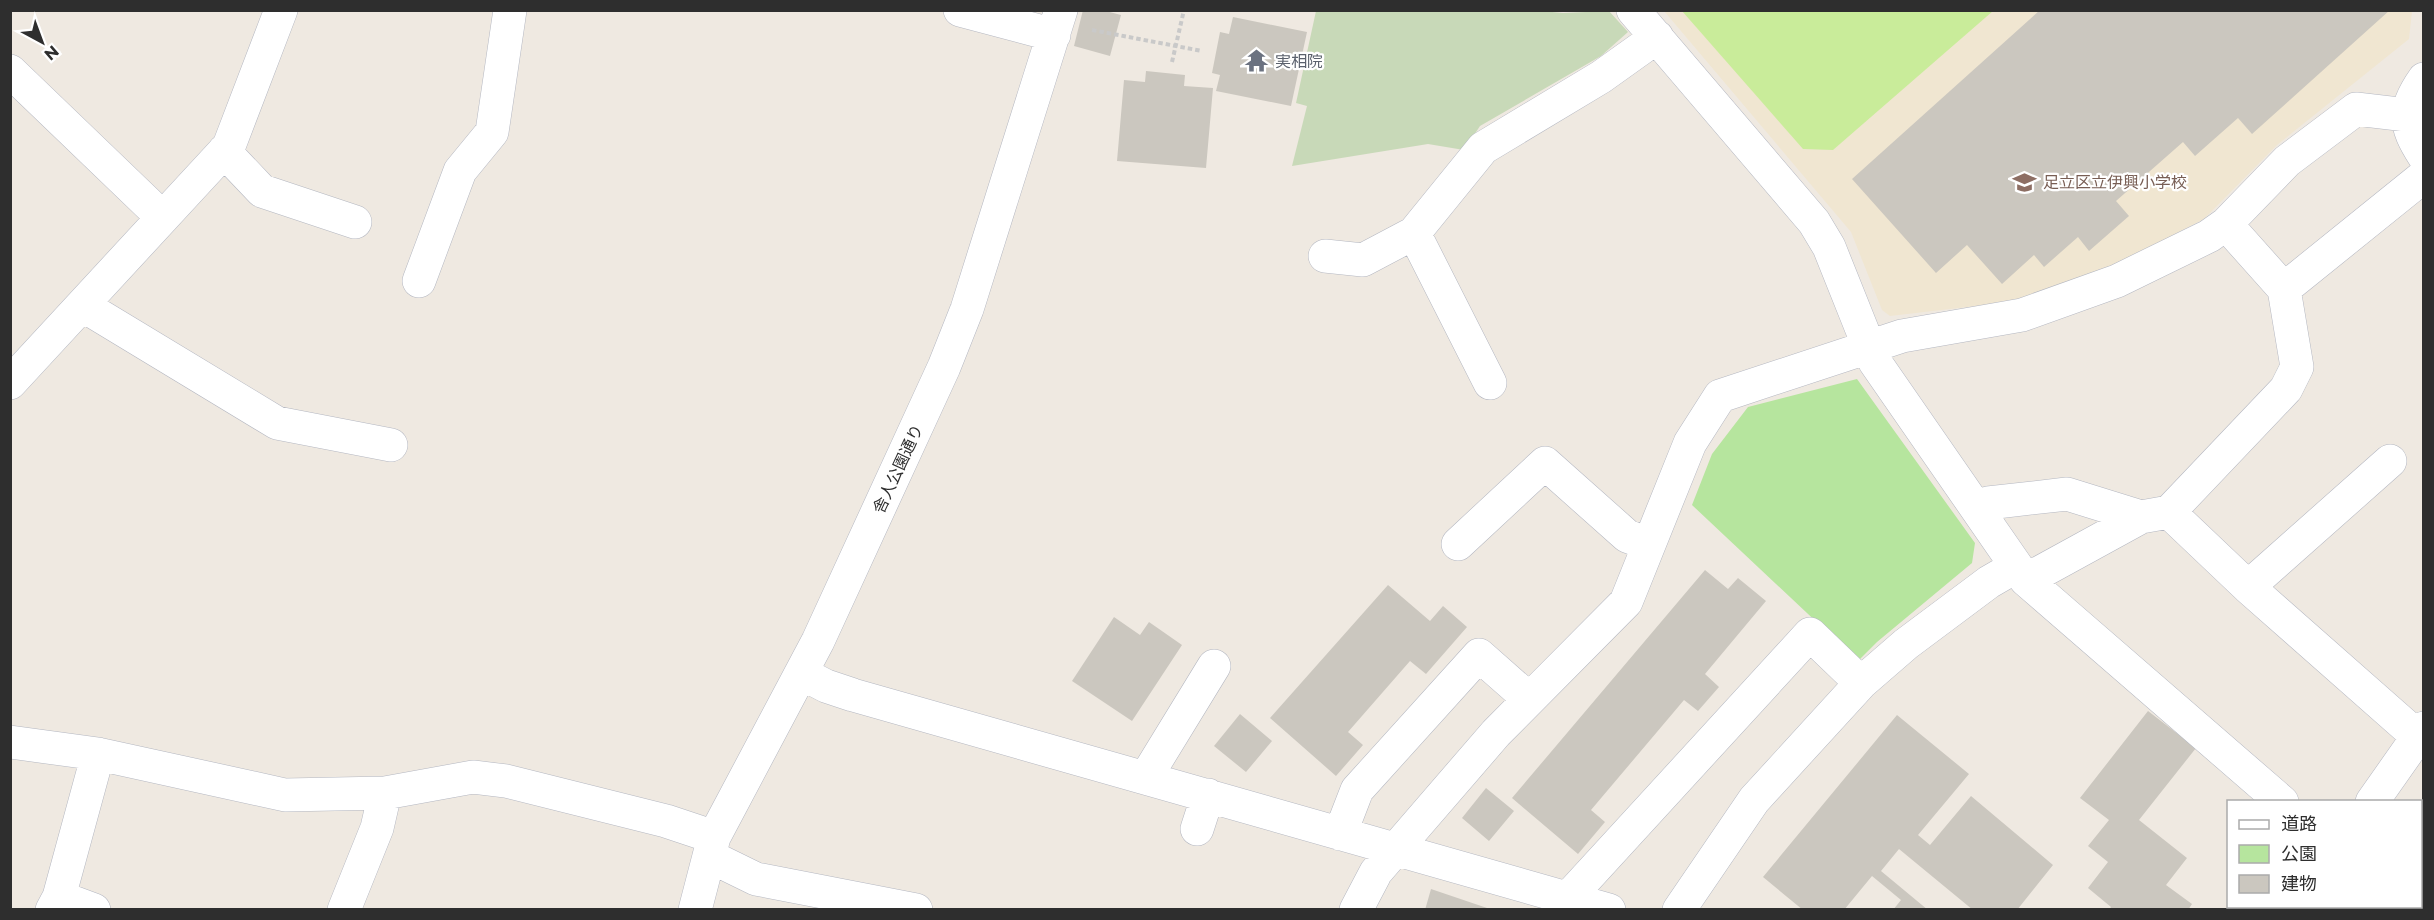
<svg xmlns="http://www.w3.org/2000/svg" width="2434" height="920" font-family="Montserrat,'Noto Sans JP',sans-serif">
	<style>
		.education { fill: #f0e6d1 }
		.green { fill: #b6e59e }
		.cemetery { fill: #c8d9b8 }
		.pitch { fill: #c9ec9a }
		.building { fill: #cbc7bf }
		.lines { fill: none; stroke-linecap: round; stroke-linejoin: round }
		.minor-casing { stroke: #b4b7c1; stroke-width: 34 }
		.path { stroke: #c9c9c9; stroke-width: 4; stroke-dasharray: 4.5 3; stroke-linecap: butt }
		.minor { stroke: #fff; stroke-width: 33 }
		.labels { text-anchor: middle; dominant-baseline: central; stroke-width: 4.5; stroke-linejoin: round; paint-order: stroke }
		.worship-label { font-size: 16px; fill: #5b616d; stroke: #fff; text-anchor: start }
		.education-label { font-size: 16px; fill: #785e54; stroke: #fff; text-anchor: start }
		.street-label { font-size: 16px; fill: #2e2e2e; stroke: #fff }
	</style>
	<rect width="100%" height="100%" fill="#efe9e1"/>
	<path class="education" d="M1664 11H2412L2409 39 2277 145 2204 219 2107 269 2019 301 1890 316 1882 310 1851 232Z"/>
	<path class="green" d="M1857 379 1975 543 1972 563 1877 642 1858 661 1692 505 1712 454 1748 407Z"/>
	<path class="cemetery" d="M1531 10 1563 13 1609 11 1628 32 1601 56 1480 126 1464 150 1428 144 1292 166 1307 106 1296 103 1316 11Z"/>
	<path class="pitch" d="M1682 11H1993L1833 150 1803 149Z"/>
	<path class="building" d="M1083 10H1102L1121 15 1110 56 1074 46Z
		M2040 10H2390L2252 134 2238 118 2195 156 2183 142 2116 201 2129 216 2089 251 2078 237 2044 267 2034 255 2002 284 1967 245 1936 273 1852 179Z
		M1233 17 1307 32 1291 106 1216 91 1220 75 1212 73 1220 32 1229 34Z
		M1146 71 1185 75 1184 86 1213 88 1206 168 1117 161 1124 80 1145 82Z
		M1705 570 1728 589 1738 578 1766 601 1705 674 1719 687 1698 711 1684 700 1591 810 1605 822 1578 854 1512 798Z
		M1388 585 1430 621 1443 606 1467 627 1426 674 1410 661 1348 732 1363 745 1336 776 1270 718Z
		M1114 617 1140 635 1149 622 1182 645 1132 721 1072 681Z
		M2148 711 2196 748 2139 820 2187 858 2166 885 2192 904 2188 910H2109L2111 907 2088 888 2108 862 2088 846 2109 820 2080 798Z
		M1240 714 1272 741 1246 772 1214 746Z
		M1897 715 1969 774 1918 835 1930 845 1971 796 2053 865 2017 910H1973L1899 849 1881 871 1928 910H1893L1901 900 1872 876 1844 910H1803L1763 877Z
		M1486 788 1514 811 1489 841 1462 818Z
		M1431 889 1490 909 1489 910H1425Z"/>
	<g class="lines">
		<defs>
			<path id="minor" d="M960 10 1054 35
				M1633 10 1814 222 1829 247 1875 362 2026 580 2282 802
				M10 71 162 217
				M2424 79C2402 110 2404 125 2424 156
				M224 151 262 191 355 222
				M2226 224 2284 289
				M1414 233 1490 383
				M1325 256 1363 260 1414 233 1483 148 1601 77 1657 37
				M419 281 460 171 492 132 510 10
				M82 305 277 423 391 445
				M10 383 229 146 281 10
				M1977 509 1988 503 2067 494 2141 517
				M2169 512 2248 587 2417 736
				M1458 544 1545 463 1627 536 1648 544
				M2026 580 2141 517 2169 512 2286 389 2297 367 2284 289 2424 176
				M2248 587 2390 461
				M801 673 826 686 853 695 1609 910
				M10 742 98 754 285 795 385 793 473 777 506 781 666 821 714 837
				M1146 777 1214 666
				M2372 802 2424 728
				M1197 829 1208 795
				M1340 834 1357 790 1479 655 1529 699
				M709 856 756 879 916 910
				M59 897 94 910
				M2420 902 2424 904
				M52 910 59 897 98 754
				M344 910 377 828 385 793
				M695 910 714 837 818 641 944 367 967 309 1061 10
				M1356 910 1376 872 1496 733 1626 602 1690 443 1720 396 1902 336 2022 315 2117 281 2209 236 2226 224 2287 161 2356 109 2407 115
				M1557 910 1810 634 1861 683
				M1679 910 1754 800 1861 683 1906 644 1989 582 2015 567
				M2309 910 2310 906"/>
		</defs>
		<use href="#minor" class="minor-casing"/>
		<path class="path" d="M1092 30 1202 51
			M1172 62 1184 10"/>
		<use href="#minor" class="minor"/>
	</g>
	<defs>
		<symbol id="temple-bare" viewBox="-9 -9 18 18"><path d="M0-6L5-2H3V0L6.5 2.5H4V6H1.5V3h-3V6H-4V2.5H-6.5L-3 0V-2H-5Z" fill="#6b7280" stroke="#fff" stroke-width="2.5" paint-order="stroke"/></symbol>
		<symbol id="school-bare" viewBox="-9 -9 18 18"><path d="M0-5L7-2L0 1L-7-2ZM-4 1L0 2.5L4 1V4Q0 6-4 4Z" fill="#8d6e63" stroke="#fff" stroke-width="2.5" paint-order="stroke"/></symbol>
	</defs>
	<g fill-rule="evenodd">
		<use href="#temple-bare" x="1240" y="44" width="33" height="33"/>
		<use href="#school-bare" x="2008" y="166" width="33" height="33"/>
	</g>
	<g class="labels">
		<g class="worship-label">
			<text x="1275" y="61">実相院</text>
		</g>
		<g class="education-label">
			<text x="2043" y="182">足立区立伊興小学校</text>
		</g>
		<g class="street-label">
			<text transform="translate(898 469) rotate(-65)">舎人公園通り</text>
		</g>
	</g>
	<rect width="2434" height="920" fill="none" stroke="#2e2e2e" stroke-width="24"/>
	<rect x="2227" y="800" width="195" height="108" fill="#ffffff" stroke="#ababab" stroke-width="1.5"/>
	<rect x="2239" y="820" width="30" height="9" fill="#ffffff" stroke="#ababab" stroke-width="1.5"/>
	<text x="2281" y="830" font-size="18" fill="#2e2e2e">道路</text>
	<rect x="2239" y="845" width="30" height="18" fill="#b6e59e" stroke="#ababab" stroke-width="1.5"/>
	<text x="2281" y="860" font-size="18" fill="#2e2e2e">公園</text>
	<rect x="2239" y="875" width="30" height="18" fill="#cbc7bf" stroke="#ababab" stroke-width="1.5"/>
	<text x="2281" y="890" font-size="18" fill="#2e2e2e">建物</text>
	<g transform="translate(42 42) rotate(139)" stroke="#ffffff" stroke-width="4.5" paint-order="stroke">
	<path d="M0-4.5L10 22L0 15L-10 22Z" fill="#2e2e2e"/>
	<text y="-9" font-size="16" font-weight="bold" text-anchor="middle" fill="#2e2e2e">N</text>
	</g>
</svg>
